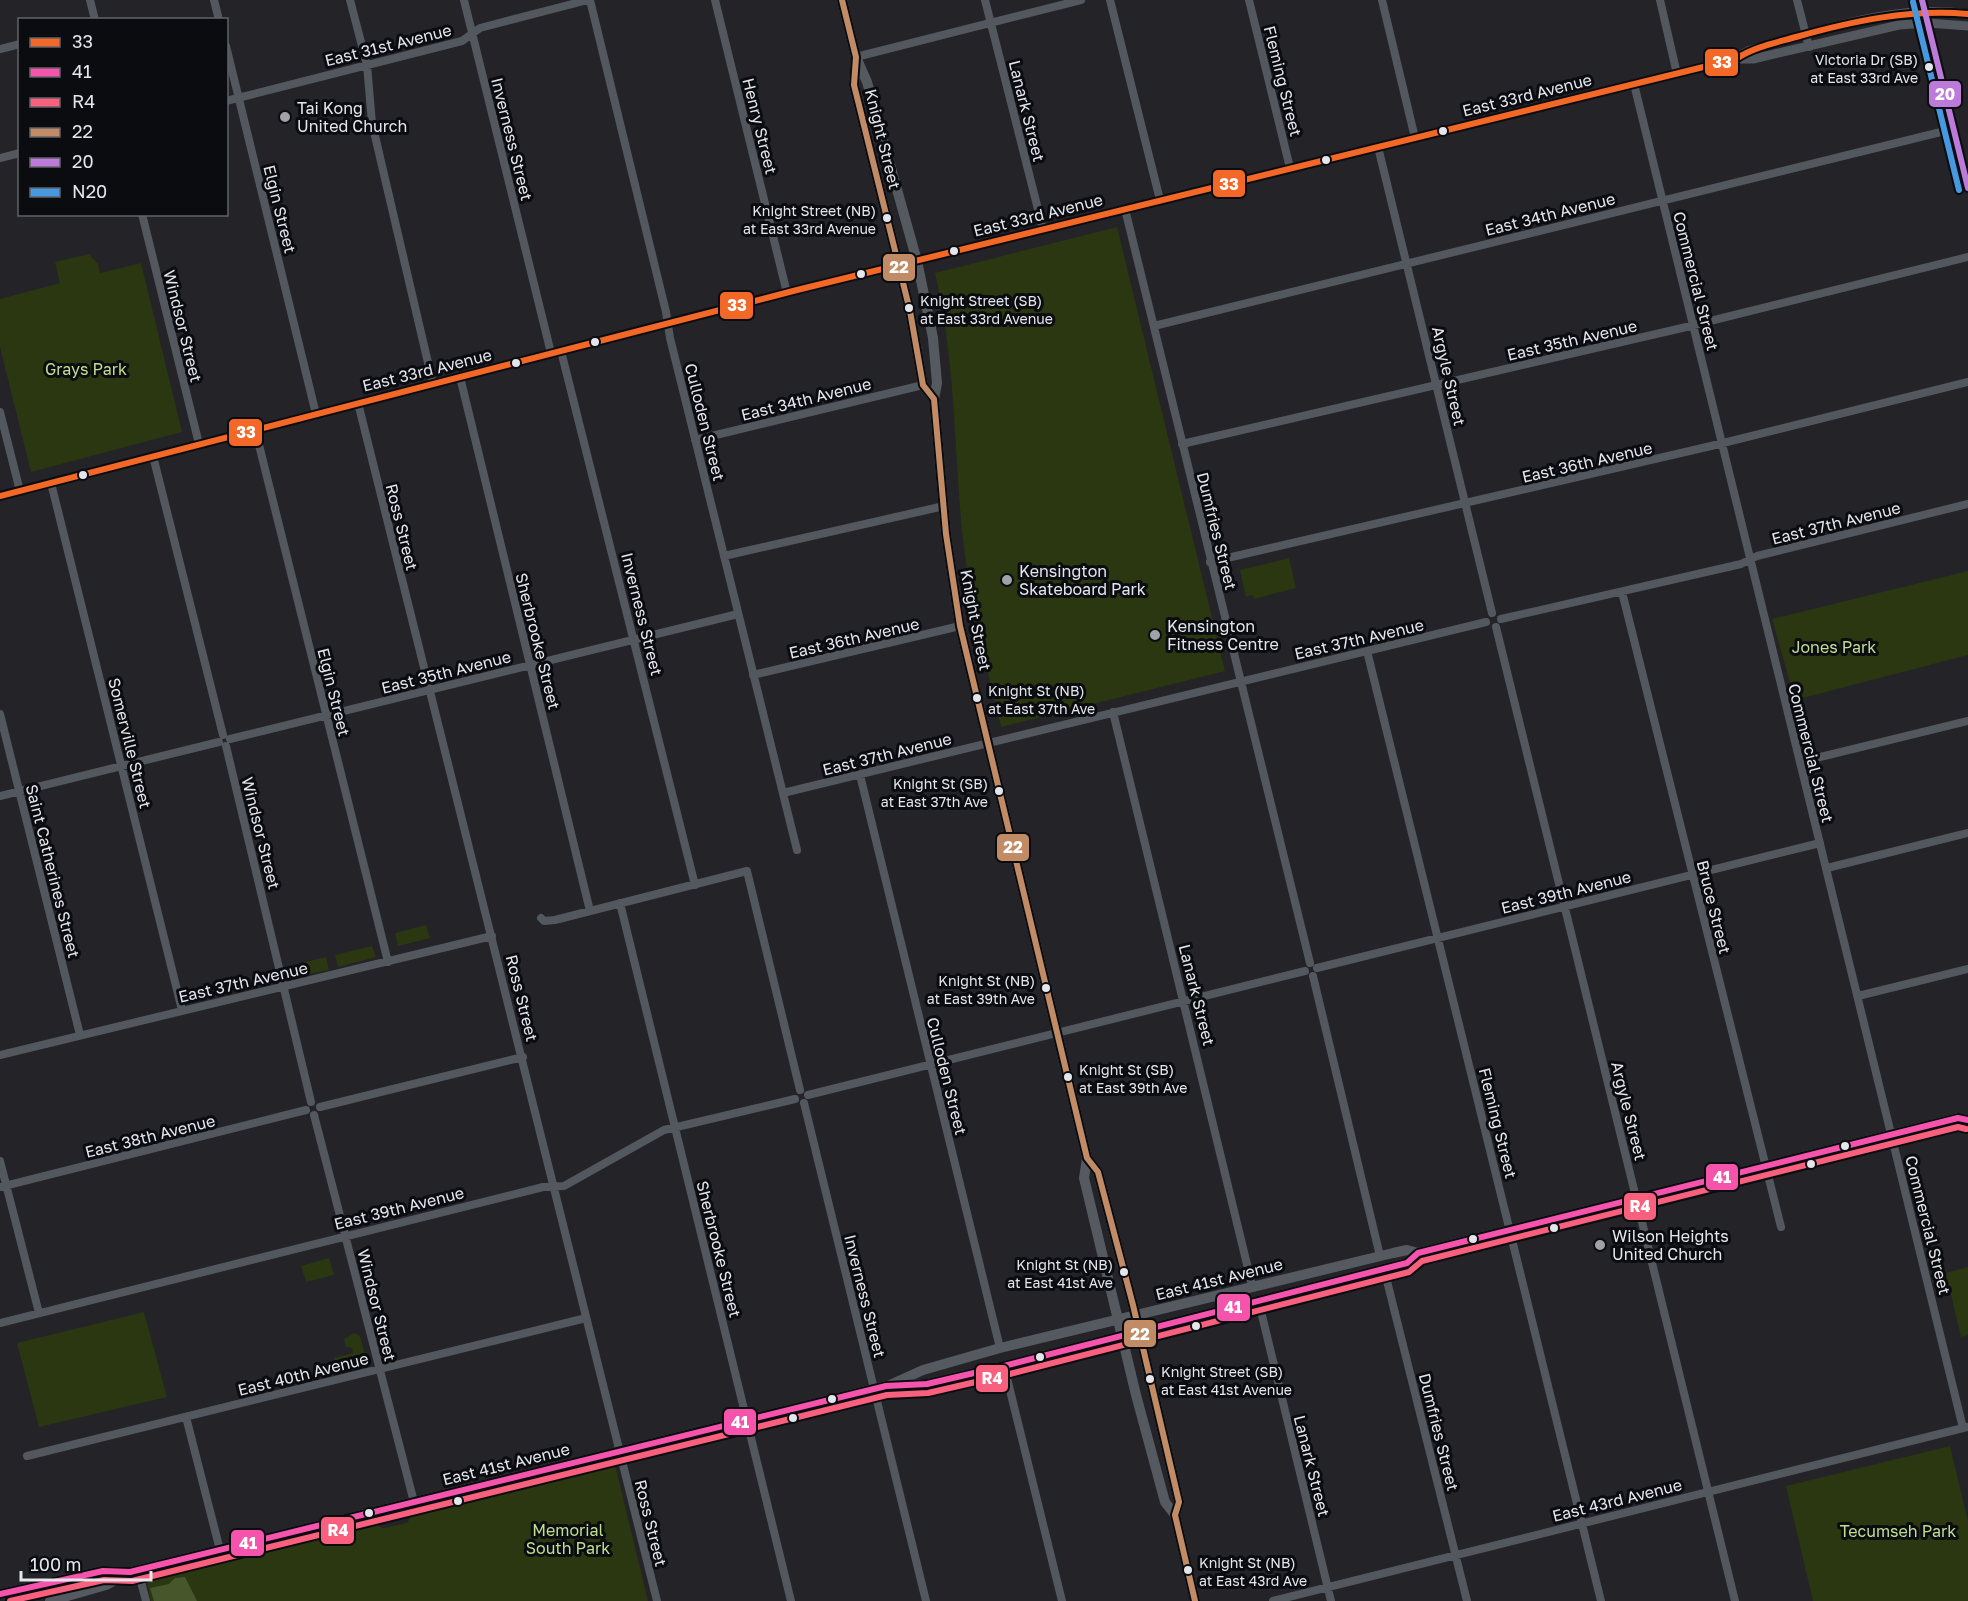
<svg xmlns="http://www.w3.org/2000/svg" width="1968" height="1601" font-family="'Golos Text',sans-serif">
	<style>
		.green { fill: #2a3710 }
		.forest { fill: #47572b }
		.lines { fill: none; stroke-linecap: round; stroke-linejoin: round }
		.minor { stroke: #53585e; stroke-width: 8 }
		.tertiary { stroke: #53585e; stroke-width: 9 }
		.secondary { stroke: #555a61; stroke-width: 10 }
		.bus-1-casing { stroke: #0b0c10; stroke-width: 10 }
		.bus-2-casing { stroke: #0b0c10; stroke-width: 10 }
		.bus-3-casing { stroke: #0b0c10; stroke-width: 10 }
		.bus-4-casing { stroke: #0b0c10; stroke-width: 10 }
		.bus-5-casing { stroke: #0b0c10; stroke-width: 10 }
		.bus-6-casing { stroke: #0b0c10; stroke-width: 10 }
		.bus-1 { stroke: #f36827; stroke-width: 6 }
		.bus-2 { stroke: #f653ac; stroke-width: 6 }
		.bus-3 { stroke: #f8607d; stroke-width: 6 }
		.bus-4 { stroke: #c18c65; stroke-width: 6 }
		.bus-5 { stroke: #bd7bd9; stroke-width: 6 }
		.bus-6 { stroke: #4699e1; stroke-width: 6 }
		.bus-dot { fill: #e4e6ec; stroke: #0b0c10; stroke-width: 2 }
		.poi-dot { fill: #a0a2a7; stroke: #0b0c10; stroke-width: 2 }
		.labels { text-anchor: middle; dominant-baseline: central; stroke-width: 6; stroke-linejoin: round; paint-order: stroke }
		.bus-label { font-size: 14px; fill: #e4e6ec; stroke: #0b0c10; text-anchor: end }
		.street-label { font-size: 16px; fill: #e4e6ec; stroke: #0b0c10 }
		.poi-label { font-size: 16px; fill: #e4e6ec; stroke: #0b0c10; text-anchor: start }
		.park-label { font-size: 16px; fill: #c1df90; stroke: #0b0c10 }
		.line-badge { stroke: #0b0c10; stroke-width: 2 }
		.badge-label { font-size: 16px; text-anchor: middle; font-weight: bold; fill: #fff }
	</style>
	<rect width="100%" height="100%" fill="#232328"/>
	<path class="green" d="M1117 227 1225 671 1001 727C985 662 969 597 962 531 954 444 955 358 935 273Z
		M89 254 98 264 100 273 141 263 182 432 31 472 0 347V299L60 283 55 262Z
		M1289 558 1296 588 1254 599 1253 595 1246 597 1240 570Z
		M1968 571V655L1795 700 1772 619Z
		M426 925 430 938 398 946 395 933Z
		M372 946 376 957 338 967 335 955Z
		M326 957 329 970 291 977 289 966Z
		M329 1258 334 1275 306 1282 301 1266Z
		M1968 1267V1335L1961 1337 1946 1273Z
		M144 1312 167 1397 39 1427 17 1343Z
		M354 1333 360 1336 366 1359 336 1367 334 1358 353 1353 352 1348 346 1347 344 1339Z
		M1950 1446 1968 1521V1601H1813L1786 1486Z
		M612 1466 616 1469 648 1601H151L147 1583 151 1580 375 1524 383 1528 407 1523 412 1515Z"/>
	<path class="forest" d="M185 1577 197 1601H154L150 1588 169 1584 175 1578Z"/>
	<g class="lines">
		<path class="minor" d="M90 0 95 20
			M214 0 219 20
			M350 0 367 65 372 123 433 384
			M464 0 551 353
			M590 0 666 312 670 338 797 850
			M715 0 787 293
			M985 0 1043 229
			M1110 0 1160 200
			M1249 0 1290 168
			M1382 0 1415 138
			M1660 0 1677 74
			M1797 0 1809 47
			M226 46 316 414
			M0 49 20 44
			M856 57 1081 0
			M1634 84 1963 1428
			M226 101 462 41 480 28 588 0
			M1378 147 1492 613
			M0 158 20 153
			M1125 209 1310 963
			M142 214 199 444
			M1154 326 1953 129
			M561 351 695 885
			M460 377 590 911
			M358 403 657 1601
			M0 412 20 491
			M255 429 388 962
			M695 440 923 385
			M1182 444 1682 328 1968 257
			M153 456 223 735
			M51 483 182 1010
			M724 556 944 506
			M1210 562 1711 446 1968 382
			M1622 592 1781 1227
			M1501 619 1741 564 1757 556 1968 504
			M1496 627 1735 1601
			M1367 651 1601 1601
			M753 675 960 626
			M1113 712 1252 1285
			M0 714 80 1035
			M230 739 738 614
			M226 746 311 1102
			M1800 762 1968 721
			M860 775 1000 1348
			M783 793 1486 622
			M0 796 219 742
			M1827 868 1968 833
			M620 903 791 1601
			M541 918 544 921 555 920 747 871 800 1090
			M1317 968 1820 843
			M1313 976 1380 1256
			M1858 996 1968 969
			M0 1055 492 936
			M808 1095 1305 971
			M804 1103 926 1601
			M320 1107 523 1057
			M314 1115 414 1502
			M0 1161 39 1313
			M0 1187 306 1110
			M1384 1269 1467 1601
			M1259 1303 1331 1601
			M0 1323 543 1187 564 1186 664 1130 795 1099
			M1004 1366 1062 1601
			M186 1417 220 1550
			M27 1456 586 1318
			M138 1570 146 1601
			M1273 1601 1967 1427"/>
		<path class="tertiary" d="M1922 0 1968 188
			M1738 57 1750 50C1822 31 1893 3 1968 14
			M0 496 797 290 1736 59H1753L1899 25 1928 23 1968 26"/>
		<path class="secondary" d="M842 0 856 57 867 82 917 261 933 338 937 383 934 399 946 534 960 626 1087 1158 1084 1178 1136 1395 1165 1502 1175 1515 1195 1601
			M856 60 854 85 910 311 923 385 934 399
			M1087 1158 1098 1172 1133 1305 1179 1502 1175 1515
			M897 1385 927 1384 1004 1366 1407 1263 1418 1253 1958 1118 1968 1120
			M0 1594 103 1571 127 1572
			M50 1601 106 1585 130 1572 890 1385 923 1370 1000 1348 1393 1253 1407 1250 1418 1253"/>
		<defs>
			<path id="bus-1" d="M0 496 797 290 1736 59C1754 47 1775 43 1796 37 1853 21 1908 9 1968 14"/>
			<path id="bus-2" d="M0 1594 103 1571 130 1572 886 1386 927 1384 1004 1366 1407 1263 1418 1253 1958 1118 1968 1120"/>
			<path id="bus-3" d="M10 1601 104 1580 132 1581 887 1395 928 1393 1006 1375 1409 1272 1422 1261 1958 1127 1966 1129"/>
			<path id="bus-4" d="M842 0 856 57 854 85 910 311 923 385 934 399 946 534 960 626 1087 1158 1098 1172 1133 1305 1179 1502 1175 1515 1195 1601"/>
			<path id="bus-5" d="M1922 0 1968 188"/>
			<path id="bus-6" d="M1913 2 1959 190"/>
		</defs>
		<use href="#bus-1" class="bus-1-casing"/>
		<use href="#bus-2" class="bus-2-casing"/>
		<use href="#bus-3" class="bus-3-casing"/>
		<use href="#bus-4" class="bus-4-casing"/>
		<use href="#bus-5" class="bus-5-casing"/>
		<use href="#bus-6" class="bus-6-casing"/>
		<use href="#bus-1" class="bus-1"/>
		<use href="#bus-2" class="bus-2"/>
		<use href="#bus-3" class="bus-3"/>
		<use href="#bus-4" class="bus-4"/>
		<use href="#bus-5" class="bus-5"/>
		<use href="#bus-6" class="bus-6"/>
	</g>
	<g class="bus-dot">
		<circle cx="1929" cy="67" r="5"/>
		<circle cx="1443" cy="131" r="5"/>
		<circle cx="1326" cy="160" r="5"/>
		<circle cx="887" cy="218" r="5"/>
		<circle cx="954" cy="251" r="5"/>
		<circle cx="861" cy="274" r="5"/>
		<circle cx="909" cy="308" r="5"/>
		<circle cx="595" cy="342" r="5"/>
		<circle cx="516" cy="363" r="5"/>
		<circle cx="83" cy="475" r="5"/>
		<circle cx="977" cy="698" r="5"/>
		<circle cx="999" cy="791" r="5"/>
		<circle cx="1046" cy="988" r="5"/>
		<circle cx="1068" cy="1077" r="5"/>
		<circle cx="1845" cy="1146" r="5"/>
		<circle cx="1811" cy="1164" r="5"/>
		<circle cx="1554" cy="1228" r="5"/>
		<circle cx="1473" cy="1239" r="5"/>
		<circle cx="1124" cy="1272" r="5"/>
		<circle cx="1196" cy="1326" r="5"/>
		<circle cx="1040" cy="1357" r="5"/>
		<circle cx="1150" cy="1379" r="5"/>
		<circle cx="832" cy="1399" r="5"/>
		<circle cx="793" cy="1418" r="5"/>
		<circle cx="458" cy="1501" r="5"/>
		<circle cx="369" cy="1513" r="5"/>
		<circle cx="1188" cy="1570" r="5"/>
	</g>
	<g class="poi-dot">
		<circle cx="285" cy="117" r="6"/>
		<circle cx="1007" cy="580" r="6"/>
		<circle cx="1155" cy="635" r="6"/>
		<circle cx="1600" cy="1245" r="6"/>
	</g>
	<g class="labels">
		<g class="bus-label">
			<text x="1918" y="59">Victoria Dr (SB)<tspan x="1918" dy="18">at East 33rd Ave</tspan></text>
			<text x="876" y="210">Knight Street (NB)<tspan x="876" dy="18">at East 33rd Avenue</tspan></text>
			<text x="920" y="300" text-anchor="start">Knight Street (SB)<tspan x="920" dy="18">at East 33rd Avenue</tspan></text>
			<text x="988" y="690" text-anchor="start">Knight St (NB)<tspan x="988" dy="18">at East 37th Ave</tspan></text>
			<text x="988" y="783">Knight St (SB)<tspan x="988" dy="18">at East 37th Ave</tspan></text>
			<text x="1035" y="980">Knight St (NB)<tspan x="1035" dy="18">at East 39th Ave</tspan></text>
			<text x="1079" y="1069" text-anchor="start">Knight St (SB)<tspan x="1079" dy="18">at East 39th Ave</tspan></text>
			<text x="1113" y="1264">Knight St (NB)<tspan x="1113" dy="18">at East 41st Ave</tspan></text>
			<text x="1161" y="1371" text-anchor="start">Knight Street (SB)<tspan x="1161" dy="18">at East 41st Avenue</tspan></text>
			<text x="1199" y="1562" text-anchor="start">Knight St (NB)<tspan x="1199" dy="18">at East 43rd Ave</tspan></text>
		</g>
		<g class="street-label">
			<text transform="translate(388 45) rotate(-14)">East 31st Avenue</text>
			<text transform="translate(1283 81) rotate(76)">Fleming Street</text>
			<text transform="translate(1527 95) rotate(-14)">East 33rd Avenue</text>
			<text transform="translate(1027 111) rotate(76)">Lanark Street</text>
			<text transform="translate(760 126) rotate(76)">Henry Street</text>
			<text transform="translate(512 139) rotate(76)">Inverness Street</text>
			<text transform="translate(883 139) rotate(76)">Knight Street</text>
			<text transform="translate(280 209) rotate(76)">Elgin Street</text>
			<text transform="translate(1550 214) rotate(-14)">East 34th Avenue</text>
			<text transform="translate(1038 215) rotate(-14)">East 33rd Avenue</text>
			<text transform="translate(1696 281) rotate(76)">Commercial Street</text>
			<text transform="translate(183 326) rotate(76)">Windsor Street</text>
			<text transform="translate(1572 340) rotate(-13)">East 35th Avenue</text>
			<text transform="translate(427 370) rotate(-14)">East 33rd Avenue</text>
			<text transform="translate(1449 376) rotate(77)">Argyle Street</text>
			<text transform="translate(806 399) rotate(-14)">East 34th Avenue</text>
			<text transform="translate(705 422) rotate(76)">Culloden Street</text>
			<text transform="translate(1587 462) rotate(-13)">East 36th Avenue</text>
			<text transform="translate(1836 523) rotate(-14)">East 37th Avenue</text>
			<text transform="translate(402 527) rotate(76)">Ross Street</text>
			<text transform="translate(1217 531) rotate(76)">Dumfries Street</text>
			<text transform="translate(642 614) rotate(76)">Inverness Street</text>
			<text transform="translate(976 620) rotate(79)">Knight Street</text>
			<text transform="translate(854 638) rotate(-13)">East 36th Avenue</text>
			<text transform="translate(1359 639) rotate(-13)">East 37th Avenue</text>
			<text transform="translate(538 641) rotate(76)">Sherbrooke Street</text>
			<text transform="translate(446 672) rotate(-14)">East 35th Avenue</text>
			<text transform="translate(334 692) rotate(76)">Elgin Street</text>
			<text transform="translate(130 743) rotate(76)">Somerville Street</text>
			<text transform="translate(1811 753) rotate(76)">Commercial Street</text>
			<text transform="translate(887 754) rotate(-14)">East 37th Avenue</text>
			<text transform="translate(261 833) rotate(76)">Windsor Street</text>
			<text transform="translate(53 871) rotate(76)">Saint Catherines Street</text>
			<text transform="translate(1566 892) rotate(-14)">East 39th Avenue</text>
			<text transform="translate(1714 907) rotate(76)">Bruce Street</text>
			<text transform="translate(243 982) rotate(-13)">East 37th Avenue</text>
			<text transform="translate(1197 995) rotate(76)">Lanark Street</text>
			<text transform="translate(522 998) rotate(76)">Ross Street</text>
			<text transform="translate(947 1076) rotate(76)">Culloden Street</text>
			<text transform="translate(1629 1111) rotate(76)">Argyle Street</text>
			<text transform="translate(1498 1123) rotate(76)">Fleming Street</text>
			<text transform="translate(150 1136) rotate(-14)">East 38th Avenue</text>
			<text transform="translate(399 1208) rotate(-14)">East 39th Avenue</text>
			<text transform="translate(1928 1225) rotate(76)">Commercial Street</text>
			<text transform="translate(719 1249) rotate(76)">Sherbrooke Street</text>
			<text transform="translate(1219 1279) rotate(-14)">East 41st Avenue</text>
			<text transform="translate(865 1296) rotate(76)">Inverness Street</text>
			<text transform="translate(377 1305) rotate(76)">Windsor Street</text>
			<text transform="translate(303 1374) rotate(-14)">East 40th Avenue</text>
			<text transform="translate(1439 1432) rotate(76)">Dumfries Street</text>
			<text transform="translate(506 1464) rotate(-14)">East 41st Avenue</text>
			<text transform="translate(1312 1466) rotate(76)">Lanark Street</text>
			<text transform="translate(1617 1500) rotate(-14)">East 43rd Avenue</text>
			<text transform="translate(651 1523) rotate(76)">Ross Street</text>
		</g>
		<g class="poi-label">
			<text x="297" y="108">Tai Kong<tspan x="297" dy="18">United Church</tspan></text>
			<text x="1019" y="571">Kensington<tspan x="1019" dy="18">Skateboard Park</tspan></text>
			<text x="1167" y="626">Kensington<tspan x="1167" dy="18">Fitness Centre</tspan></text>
			<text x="1612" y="1236">Wilson Heights<tspan x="1612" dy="18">United Church</tspan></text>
		</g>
		<g class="park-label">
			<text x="86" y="369">Grays Park</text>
			<text x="1834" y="647">Jones Park</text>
			<text x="568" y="1530">Memorial<tspan x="568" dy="18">South Park</tspan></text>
			<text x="1898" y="1531">Tecumseh Park</text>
		</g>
	</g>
	<g class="line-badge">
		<rect x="1704" y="48" width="35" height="29" rx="6" fill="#f36827"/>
		<rect x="1928" y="80" width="34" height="28" rx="6" fill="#bd7bd9"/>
		<rect x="1212" y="169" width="34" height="29" rx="6" fill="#f36827"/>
		<rect x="882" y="253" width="34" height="29" rx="6" fill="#c18c65"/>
		<rect x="719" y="291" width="35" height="29" rx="6" fill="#f36827"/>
		<rect x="228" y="418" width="35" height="29" rx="6" fill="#f36827"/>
		<rect x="996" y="833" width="34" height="29" rx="6" fill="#c18c65"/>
		<rect x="1705" y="1163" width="34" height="28" rx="6" fill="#f653ac"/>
		<rect x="1623" y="1192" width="34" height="29" rx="6" fill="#f8607d"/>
		<rect x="1216" y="1293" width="35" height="29" rx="6" fill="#f653ac"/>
		<rect x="1123" y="1319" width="34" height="29" rx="6" fill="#c18c65"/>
		<rect x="975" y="1364" width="34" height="29" rx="6" fill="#f8607d"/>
		<rect x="723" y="1408" width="34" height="28" rx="6" fill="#f653ac"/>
		<rect x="320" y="1516" width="35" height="29" rx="6" fill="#f8607d"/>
		<rect x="230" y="1529" width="35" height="28" rx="6" fill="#f653ac"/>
	</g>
	<g class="badge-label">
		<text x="1722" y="68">33</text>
		<text x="1945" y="100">20</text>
		<text x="1229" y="190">33</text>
		<text x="899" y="273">22</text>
		<text x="737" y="311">33</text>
		<text x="246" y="438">33</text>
		<text x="1013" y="853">22</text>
		<text x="1722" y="1183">41</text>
		<text x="1640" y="1212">R4</text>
		<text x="1233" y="1313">41</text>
		<text x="1140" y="1340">22</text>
		<text x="992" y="1384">R4</text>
		<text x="740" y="1428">41</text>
		<text x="338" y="1536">R4</text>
		<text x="248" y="1549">41</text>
	</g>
	<rect x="18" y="18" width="210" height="198" fill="#0b0c10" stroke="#626368" stroke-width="1.5"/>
	<rect x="30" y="38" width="30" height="9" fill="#f36827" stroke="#626368" stroke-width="1.5"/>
	<text x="72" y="48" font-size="18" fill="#e4e6ec">33</text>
	<rect x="30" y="68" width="30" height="9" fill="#f653ac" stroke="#626368" stroke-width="1.5"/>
	<text x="72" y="78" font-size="18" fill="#e4e6ec">41</text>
	<rect x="30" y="98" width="30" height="9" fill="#f8607d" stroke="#626368" stroke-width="1.5"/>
	<text x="72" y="108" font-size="18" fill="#e4e6ec">R4</text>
	<rect x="30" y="128" width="30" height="9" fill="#c18c65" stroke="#626368" stroke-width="1.5"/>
	<text x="72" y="138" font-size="18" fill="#e4e6ec">22</text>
	<rect x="30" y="158" width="30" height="9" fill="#bd7bd9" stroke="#626368" stroke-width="1.5"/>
	<text x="72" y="168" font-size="18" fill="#e4e6ec">20</text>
	<rect x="30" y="188" width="30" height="9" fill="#4699e1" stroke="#626368" stroke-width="1.5"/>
	<text x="72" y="198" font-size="18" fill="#e4e6ec">N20</text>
	<path d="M21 1571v9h130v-9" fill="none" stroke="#e4e6ec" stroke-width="3"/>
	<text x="30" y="1571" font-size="18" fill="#e4e6ec" stroke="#0b0c10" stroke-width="4.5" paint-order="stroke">100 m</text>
</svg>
